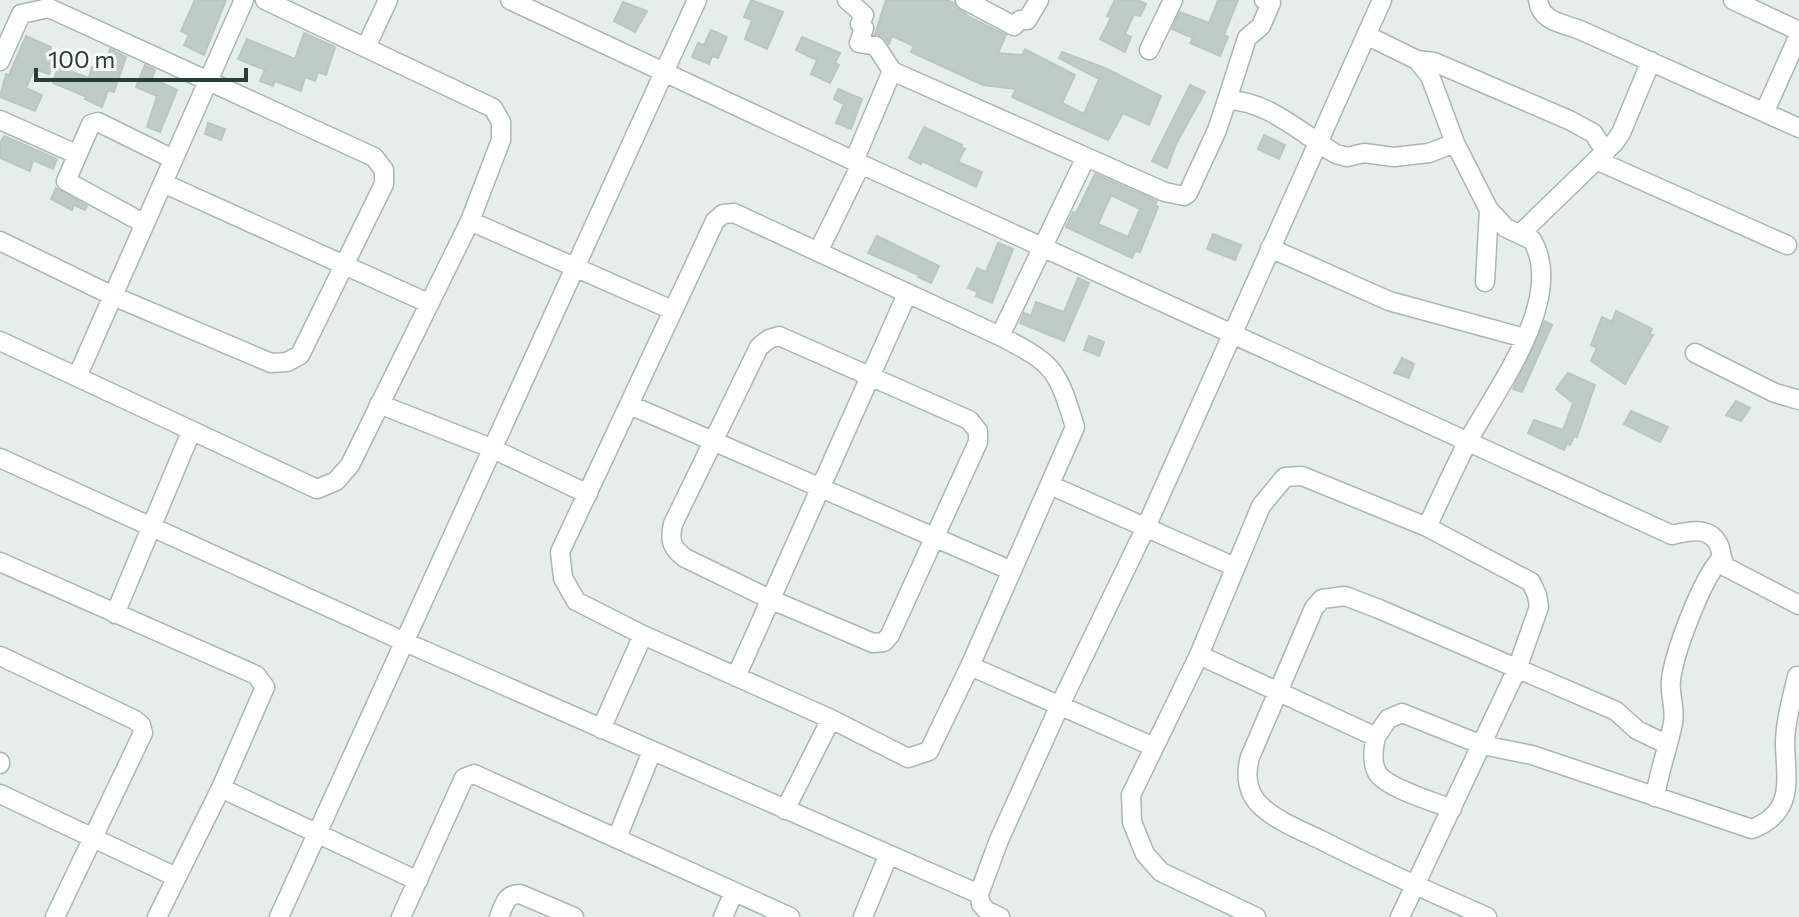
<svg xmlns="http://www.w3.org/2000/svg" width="1799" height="917" font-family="Commissioner,sans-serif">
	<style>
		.building { fill: #bfcbc7; stroke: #b9c7c2; stroke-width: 2; fill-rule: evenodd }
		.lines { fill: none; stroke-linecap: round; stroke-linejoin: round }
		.minor-casing { stroke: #a9b6b2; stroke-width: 21 }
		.minor { stroke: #fff; stroke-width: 18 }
	</style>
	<rect width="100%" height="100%" fill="#e6eeeb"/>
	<path class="building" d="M195 0H226L204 55 184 45 189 35 181 31Z
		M751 0 783 12 767 49 745 39 752 20 744 17Z
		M886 0H947L954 3 969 17 1006 35 998 53 1022 55 1025 49 1075 75 1062 103 1084 114 1099 79 1059 58 1062 52 1105 68 1161 96 1149 125 1123 113 1108 140 1012 97 1016 89 983 85 911 52 914 46 892 36 889 44 883 36 875 34Z
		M1115 0H1137L1146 4 1140 16 1134 14 1125 34 1131 37 1125 52 1100 39 1111 18 1107 16Z
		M1218 0H1238L1224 35 1228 37 1220 56 1190 43 1193 38 1172 29 1180 12 1209 23Z
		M623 2 647 11 635 32 614 21Z
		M711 30 727 37 718 58 712 56 709 64 692 57 698 43 704 45Z
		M304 33 335 47 326 75 318 72 315 81 305 77 301 91 275 81 273 86 260 81 265 70 238 59 247 39 295 59Z
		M26 36 51 47 48 57 55 61 49 74 34 69 26 88 42 95 35 111 0 97 6 74 9 75Z
		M802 37 840 53 835 63 839 65 830 83 811 74 817 60 796 50Z
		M110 49 126 57 114 92 108 90 102 107 85 99 87 97 53 83 58 67 89 78 92 67 101 69 102 64 105 65Z
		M145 65 155 70 152 78 177 90 160 132 147 127 157 96 136 87Z
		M1190 85 1205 92 1176 144 1167 168 1152 161Z
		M838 89 862 99 851 129 836 123 844 104 834 99Z
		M208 123 225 129 221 140 205 134Z
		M924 127 962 145 961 147 965 149 958 162 982 172 976 187 922 161 921 164 909 158Z
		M1264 135 1285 145 1279 159 1258 149Z
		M4 136 57 159 53 169 33 160 30 171 0 158V144Z
		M1095 174 1157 201 1155 205 1158 207 1140 252 1135 251 1132 258 1066 227 1073 212 1076 213ZM1111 195 1140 209 1128 237 1098 224Z
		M56 188 87 206 85 210 74 205 72 210 51 199Z
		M1213 234 1241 245 1235 260 1207 249Z
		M877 236 939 266 931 283 918 277 919 275 868 253Z
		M998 243 1013 249 992 303 976 296 978 292 968 288 977 268 986 272Z
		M1078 278 1089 283 1064 341 1020 323 1024 313 1031 316 1036 302 1064 312Z
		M1616 311 1652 329 1649 334 1653 335 1625 384 1591 361 1597 348 1591 345 1602 317 1612 322Z
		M1545 321 1552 325 1522 392 1513 389Z
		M1089 336 1104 342 1099 356 1084 350Z
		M1402 358 1414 364 1409 378 1394 373Z
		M1568 373 1595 385 1577 437 1574 436 1570 445 1567 443 1564 450 1528 433 1534 420 1563 430 1573 403 1556 389Z
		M1736 401 1750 408 1741 421 1726 415Z
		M1631 411 1668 427 1660 442 1624 424Z"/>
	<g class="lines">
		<defs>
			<path id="minor" d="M510 0 854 161 1672 535C1689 531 1712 525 1720 548 1722 556 1721 559 1726 567L1799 605
				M847 0 864 15 860 24 864 28 859 43 876 46 892 71 1086 157
				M965 0 1014 26 1020 20H1027L1039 0
				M1538 0C1541 22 1562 23 1580 30L1799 128
				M1733 0 1799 31
				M1366 35 1417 60 1430 76 1455 143 1489 210 1506 228 1532 240C1567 299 1494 392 1467 443 1453 471 1440 499 1427 527
				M366 47 388 0
				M1149 50 1173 0
				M1417 60 1434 62 1569 120 1593 133 1606 152
				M0 61 21 14 49 8 374 157 384 170V184L300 355 287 362 271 363 113 296 0 241
				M1227 100 1247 38 1261 26 1271 3 1264 0
				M1765 111 1799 35
				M0 120 76 154
				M1596 160 1787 245
				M854 161 892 71
				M163 183 428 303
				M470 221 672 310
				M145 224 66 181 91 124 98 122 173 159
				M1521 233 1614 143 1621 133 1651 61
				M1270 248 1389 301 1525 338
				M818 252 861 164
				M1485 282 1489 210
				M779 336 969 420 978 431V442L890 635 884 642 873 643 772 600 685 558C672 548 669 541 673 524L759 347 769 339Z
				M1000 336 1086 157 1165 192 1184 196 1188 193 1217 130 1227 100C1267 100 1302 134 1336 154L1347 157 1364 153 1394 157 1429 153 1455 143
				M0 341 317 489 336 481 350 465 470 221 501 140V122L493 108 265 0
				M1695 353 1775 393 1799 400
				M77 377 244 0
				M379 404 491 448 588 494
				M630 405 1012 571
				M0 458 405 642 979 894
				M1050 485 1235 567
				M0 562 256 675 265 687 221 788 157 917
				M115 614 191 432
				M1199 655 1376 737 1388 719 1402 713 1482 745 1532 755 1752 829C1795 812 1786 781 1785 744 1785 722 1792 698 1797 676
				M0 656 135 720 141 725 143 733 55 917
				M970 666 929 751 908 758 831 719 643 635 576 601 563 578 560 552 715 221 723 214 734 213 1000 336C1054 364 1057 368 1075 427L970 666 1154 747
				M736 677 907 294
				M601 729 643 635
				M1376 737C1373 749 1371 763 1378 774 1389 789 1435 802 1452 809
				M0 762V764
				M221 788 418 881
				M0 794 176 877
				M1655 797C1659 771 1668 748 1673 723 1676 708 1669 695 1671 680 1674 653 1702 578 1721 559
				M785 810 831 719
				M617 838 652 751
				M279 917 697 0
				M401 917 464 778 474 774 790 917
				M499 917C504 906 505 894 520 894L574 917
				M723 917 734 892
				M863 917 888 856
				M1000 917 987 911 981 904 979 894 999 840 1059 707 1146 527 1382 0
				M1256 917 1161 872 1145 854 1132 822 1131 795 1199 655 1261 506 1285 477 1302 476 1427 527 1531 582 1537 595 1539 607 1517 669 1400 917
				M1487 917C1431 892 1375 868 1321 840 1302 831 1277 821 1262 807 1247 794 1245 775 1250 757L1314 608 1322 599 1345 596 1379 609 1616 711 1637 730 1666 744"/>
		</defs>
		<use href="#minor" class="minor-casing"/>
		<use href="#minor" class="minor"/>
	</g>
	<path d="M36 68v12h210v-12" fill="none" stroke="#273f39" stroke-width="4"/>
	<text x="48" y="68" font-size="24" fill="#273f39" stroke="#f7faf9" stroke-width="6" paint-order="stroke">100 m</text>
</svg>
